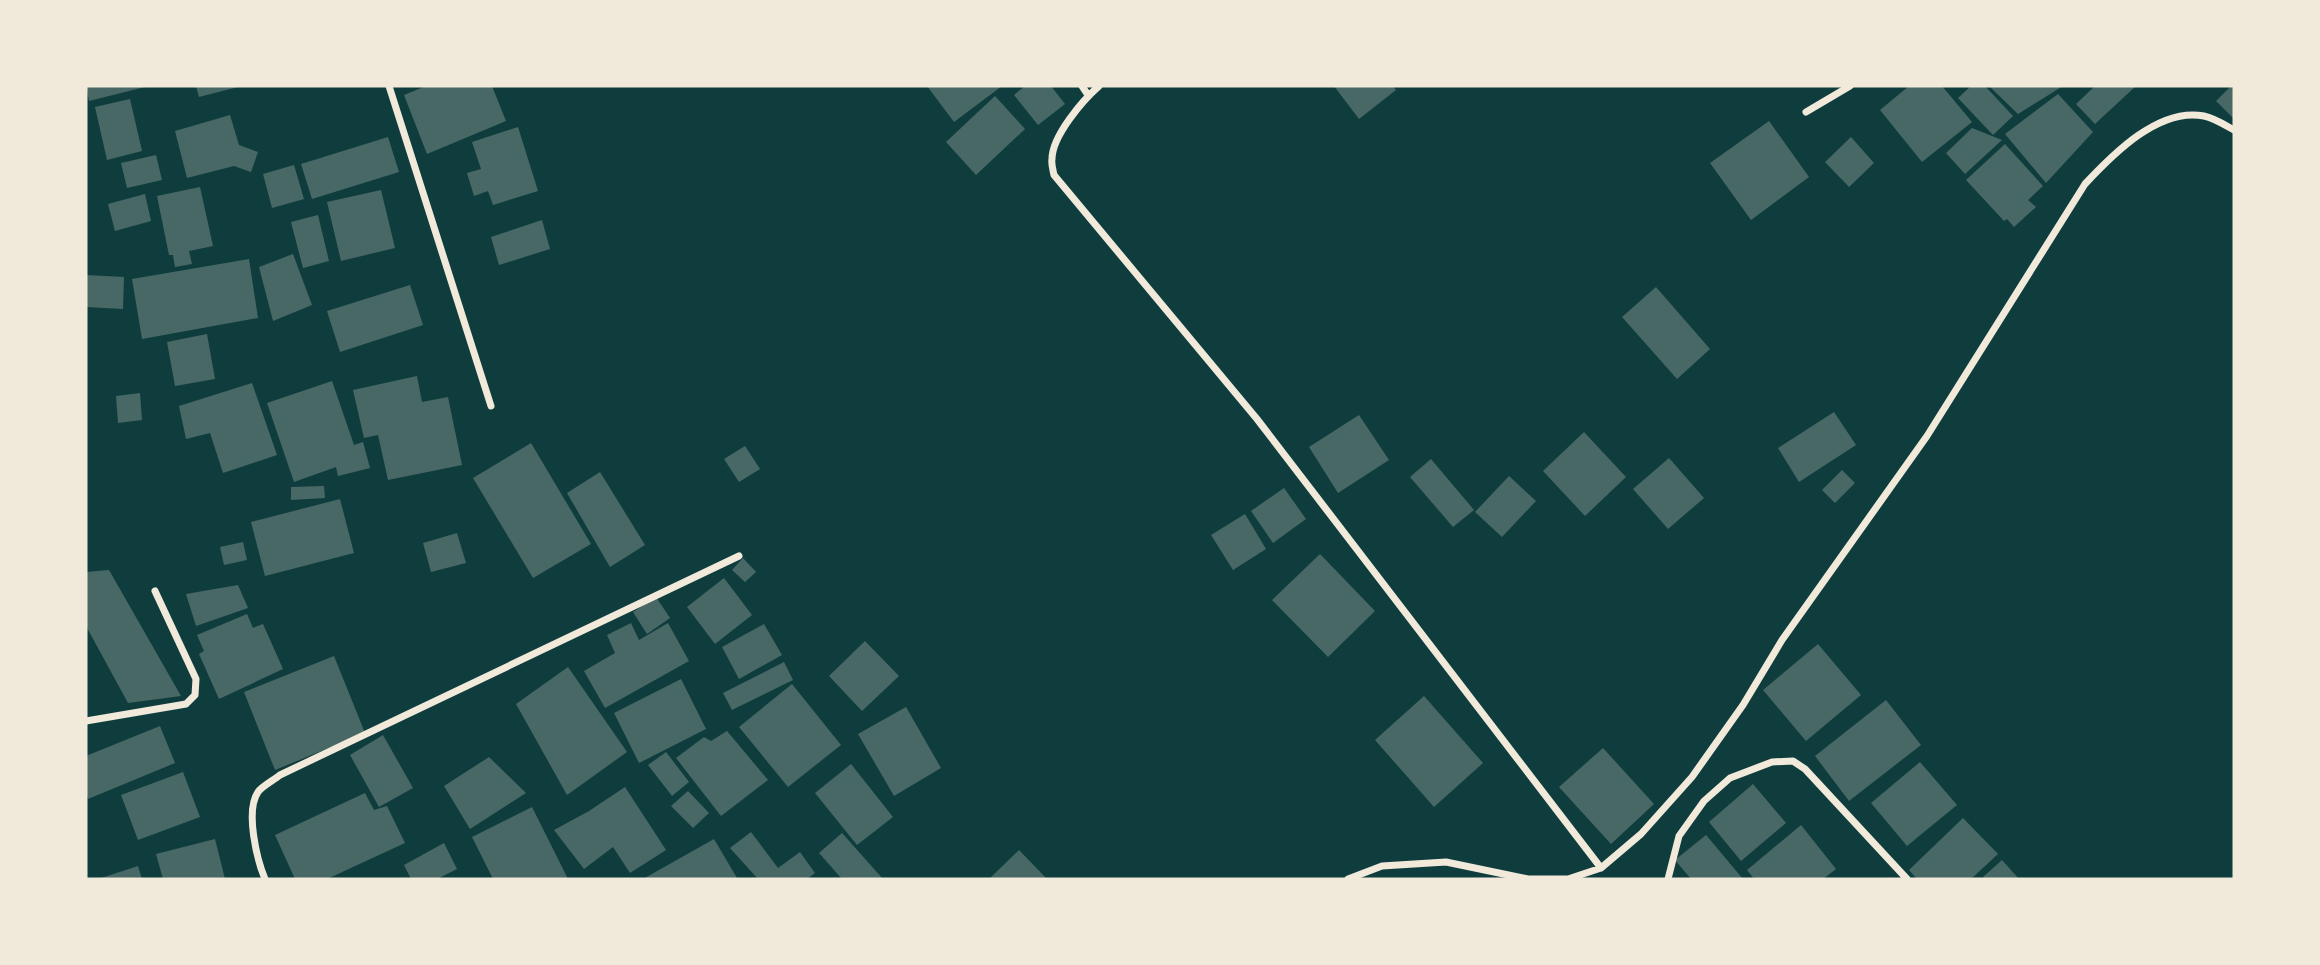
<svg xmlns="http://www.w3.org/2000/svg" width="2320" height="965" font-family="Inter,sans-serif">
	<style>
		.building { fill: #486865 }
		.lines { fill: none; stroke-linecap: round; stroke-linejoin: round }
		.minor { stroke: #f1e9da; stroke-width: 7 }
	</style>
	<rect width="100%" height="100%" fill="#0f3d3e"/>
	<path class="building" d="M86 86H145V87L89 101Z
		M196 86H238V87L199 97Z
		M426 86H492L506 121 427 154 404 95Z
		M927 86H1002L954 122Z
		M1025 86H1051L1065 104 1038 125 1014 95Z
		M1334 86H1393L1396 90 1359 119Z
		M1909 86H1942L1972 122 1922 162 1880 110Z
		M1971 86H1985L2013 116 1993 135 1958 98Z
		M1989 86H2063L2018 114Z
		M2095 86H2136L2095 124 2076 104Z
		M2231 86 2234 90V119L2216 101Z
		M2058 94 2093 132 2046 183 2005 134Z
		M995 96 1025 129 976 175 946 142Z
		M130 99 142 151 107 160 95 107Z
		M230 115 239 145 258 152 251 172 234 166 187 178 175 131Z
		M1769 121 1809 177 1751 220 1710 163Z
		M518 127 538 191 493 205 488 191 474 196 467 173 481 169 472 142Z
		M1972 128 2002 140 1965 174 1946 153Z
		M388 137 399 172 312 199 301 164Z
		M1851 137 1874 163 1849 187 1825 162Z
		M2005 144 2043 186 2028 200 2036 207 2014 227 2007 219 2004 221 1966 180Z
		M156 155 162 180 127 188 121 163Z
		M294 165 304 199 272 208 263 174Z
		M200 187 213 246 189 251 192 264 175 267 173 255H169L157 196Z
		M381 190 395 248 341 261 327 202Z
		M145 194 151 221 115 231 108 204Z
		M318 215 329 261 303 268 291 222Z
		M542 220 550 249 499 265 491 237Z
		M293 254 312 305 273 321 259 267Z
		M249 259 258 318 142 339 132 279Z
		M86 275 124 277 123 309 86 307Z
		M410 285 423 325 340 352 327 311Z
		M1656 287 1710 349 1677 379 1622 317Z
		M207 334 215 379 175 386 167 342Z
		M417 376 422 402 448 397 462 465 388 480 378 435 364 438 353 390Z
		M332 381 354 445 363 442 370 468 338 476 336 467 294 482 267 403Z
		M252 383 277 455 223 473 210 433 186 439 179 406Z
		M140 393 142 420 118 423 116 396Z
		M1834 412 1856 445 1799 482 1778 448Z
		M1359 415 1389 460 1338 493 1309 447Z
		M1584 432 1626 477 1585 516 1543 471Z
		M531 443 591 544 533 578 473 478Z
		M745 446 760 469 739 482 724 459Z
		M1669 458 1704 498 1668 529 1633 489Z
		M1431 459 1474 510 1453 527 1410 477Z
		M1842 470 1855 483 1835 503 1822 490Z
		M600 472 645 545 610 567 567 493Z
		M1509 476 1536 501 1502 537 1475 512Z
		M324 486 325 498 291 500V487Z
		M1284 488 1306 519 1273 543 1251 511Z
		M340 499 354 553 265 576 251 522Z
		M1245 514 1266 549 1233 570 1211 535Z
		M457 533 466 563 431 572 423 543Z
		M243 542 247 560 224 565 220 547Z
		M1320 554 1375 611 1328 657 1272 600Z
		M743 558 756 572 745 582 732 570Z
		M109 570 181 696 128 703 86 626V572Z
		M724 578 752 615 715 644 687 607Z
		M238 585 248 608 196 626 186 594Z
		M656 597 670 618 647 634 633 612Z
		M247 614 253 628 263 624 283 669 219 699 199 654 204 651 197 635Z
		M631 623 639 640 668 623 689 661 605 708 584 671 615 653 607 635Z
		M764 624 782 655 739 679 722 647Z
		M865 641 899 676 862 711 829 676Z
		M1818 644 1861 695 1806 741 1763 690Z
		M334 656 365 733 275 770 244 692Z
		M784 662 793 680 732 710 723 693Z
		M568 667 627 752 567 795 516 704Z
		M681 679 706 729 639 763 614 713Z
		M792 684 841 745 788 787 739 727Z
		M1424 696 1483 763 1434 807 1375 740Z
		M1886 700 1921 745 1849 801 1815 756Z
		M906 707 941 768 894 796 858 734Z
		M160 726 175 763 88 799 86 792V756Z
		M727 731 768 780 721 816 676 758 704 737 711 741Z
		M383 735 413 788 379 807 350 755Z
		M1603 748 1654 804 1611 844 1559 787Z
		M666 752 689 782 672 796 648 765Z
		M489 757 526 793 470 829 444 786Z
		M1920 762 1957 805 1907 846 1871 803Z
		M851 764 893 817 857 845 815 793Z
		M183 772 200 817 138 840 121 795Z
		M1753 784 1786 823 1741 861 1709 822Z
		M625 787 666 850 630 873 613 847 584 869 554 830 589 811Z
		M688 791 709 813 693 828 671 806Z
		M365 793 374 810 387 806 405 843 327 879H295L275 835Z
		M532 807 568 879H493L472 837Z
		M1963 818 1998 854 1971 879H1917L1909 870Z
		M1801 825 1836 869 1823 879H1754L1747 870Z
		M751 832 778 868 800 852 815 873 807 879H758L730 848Z
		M842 833 883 879H842L819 853Z
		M1706 835 1743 879H1691L1675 860Z
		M215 839 225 879H163L156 854Z
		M714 839 737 878 643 879Z
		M444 843 457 869 437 879H411L404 865Z
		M1019 850 1047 879H989Z
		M2002 860 2019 879H1985L1983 877Z
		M138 866 142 879H98Z"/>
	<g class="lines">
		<path class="minor" d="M389 86 491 406
			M1082 86 1088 95
			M1099 86C1083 100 1052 136 1052 159 1051 164 1053 170 1054 175L1257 419 1601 868
			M1806 112 1850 86
			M86 721 186 704 195 695 196 679 155 591
			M265 879C257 860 245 811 258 792 262 786 274 780 280 775L739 556
			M1348 879 1382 866 1446 862 1528 879H1568L1601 868 1641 834 1692 777 1743 705 1782 640 1927 436 2085 184C2113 154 2159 107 2204 116 2214 118 2225 125 2234 130
			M1668 879 1679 836 1704 801 1730 778 1772 762 1793 761 1805 769 1907 879"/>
	</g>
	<rect width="2320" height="965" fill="none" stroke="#f1e9da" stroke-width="175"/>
</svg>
